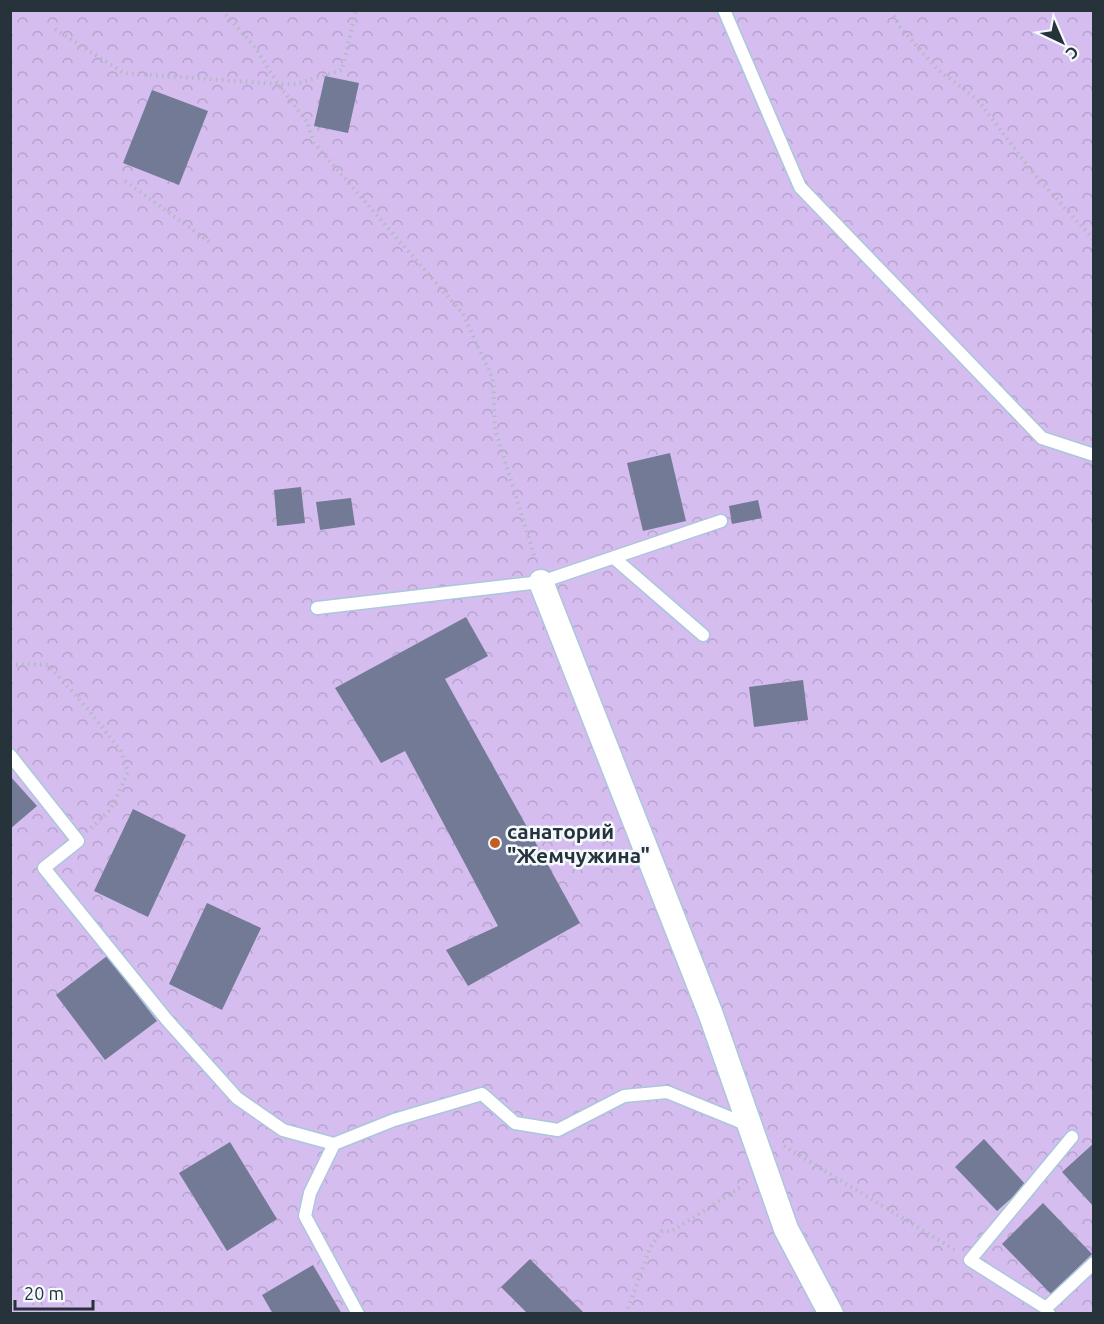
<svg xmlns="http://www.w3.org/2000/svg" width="1104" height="1324" font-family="Ubuntu,sans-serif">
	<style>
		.forest { fill: url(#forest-crowns) }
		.building { fill: #727a95 }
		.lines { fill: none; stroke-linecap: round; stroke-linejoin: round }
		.lane-casing { stroke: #aac7db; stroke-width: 15 }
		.street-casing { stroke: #aac7db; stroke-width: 27 }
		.path { stroke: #b3bbc0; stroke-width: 4; stroke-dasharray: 1.5 4.5; stroke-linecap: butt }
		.lane { stroke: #fff; stroke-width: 12 }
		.street { stroke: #fff; stroke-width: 24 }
		.poi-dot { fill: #c15f23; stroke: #f4fafe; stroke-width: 2 }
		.labels { text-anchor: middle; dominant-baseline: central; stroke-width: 5; stroke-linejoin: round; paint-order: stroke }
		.poi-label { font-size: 21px; font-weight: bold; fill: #27333b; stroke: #f4fafe; text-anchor: start }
	</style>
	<defs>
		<pattern id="forest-crowns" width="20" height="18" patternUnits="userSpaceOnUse" patternTransform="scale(1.5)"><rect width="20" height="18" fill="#d5bdef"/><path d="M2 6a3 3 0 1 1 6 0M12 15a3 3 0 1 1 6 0" fill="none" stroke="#b7a3ce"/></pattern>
	</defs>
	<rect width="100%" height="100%" fill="#f4fafe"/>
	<path class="forest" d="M11 11H1093V1313H11Z"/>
	<path class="building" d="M325 76 359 83 348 133 314 126Z
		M152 90 208 111 179 185 123 163Z
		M670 453 686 521 643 531 627 463Z
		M301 487 305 523 277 526 274 490Z
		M351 498 355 525 320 530 316 502Z
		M758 500 762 518 732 524 729 506Z
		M466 617 488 656 445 679 580 923 468 986 446 950 498 926 405 751 381 763 335 688Z
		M803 680 808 720 754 727 749 687Z
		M10 776 37 806 10 829Z
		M133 809 186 835 148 917 94 891Z
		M207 903 261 928 222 1010 169 984Z
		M107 956 157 1021 105 1060 56 995Z
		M984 1139 1026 1185 997 1211 955 1167Z
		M230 1142 277 1219 227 1251 179 1173Z
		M1094 1143V1207L1062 1172Z
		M1043 1203 1092 1254 1051 1294 1002 1244Z
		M530 1259 585 1314H528L501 1287Z
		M313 1265 342 1314H273L262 1295Z"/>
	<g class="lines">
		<defs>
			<path id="lane" d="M724 10 800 187 1042 438 1094 455
				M614 558 703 635
				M317 608 541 582 721 521
				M10 755 78 841 44 868 167 1020 237 1098 283 1130 334 1144 394 1120 482 1094 515 1123 558 1130 624 1096 667 1092 748 1125
				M334 1144 310 1193 305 1216 358 1314
				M1046 1308 1094 1263
				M1049 1314 1046 1308 970 1260 1072 1137"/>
			<path id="street" d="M541 582 711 1015 786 1229 831 1314"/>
		</defs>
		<use href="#lane" class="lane-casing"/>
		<use href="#street" class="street-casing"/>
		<path class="path" d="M222 10 254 46 278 84 307 122 314 143 463 314 493 379 495 429 535 558
			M892 10 899 26 938 70 977 99 1034 174 1094 240
			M55 29 124 73 278 84H296L342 70 356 10
			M125 181 211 243
			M10 665 27 664 48 665 86 707 121 751 128 772 111 809 91 828
			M784 1146 955 1250
			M626 1314 650 1248 662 1231H672L744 1185"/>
		<use href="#lane" class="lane"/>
		<use href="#street" class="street"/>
	</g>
	<circle class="poi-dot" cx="495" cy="843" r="6"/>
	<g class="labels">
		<g class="poi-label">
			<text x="507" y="831">санаторий<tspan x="507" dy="24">"Жемчужина"</tspan></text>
		</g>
	</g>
	<rect width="1104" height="1324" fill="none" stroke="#27333b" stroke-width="24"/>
	<g transform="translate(1062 42) rotate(136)" stroke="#f4fafe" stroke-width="4.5" paint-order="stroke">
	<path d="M0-4.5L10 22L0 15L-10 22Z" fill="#27333b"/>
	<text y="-9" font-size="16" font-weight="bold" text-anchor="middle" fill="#27333b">С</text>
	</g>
	<path d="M15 1300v9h78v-9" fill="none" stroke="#27333b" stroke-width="3"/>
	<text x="24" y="1300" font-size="18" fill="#27333b" stroke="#f4fafe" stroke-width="4.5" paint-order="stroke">20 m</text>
</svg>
